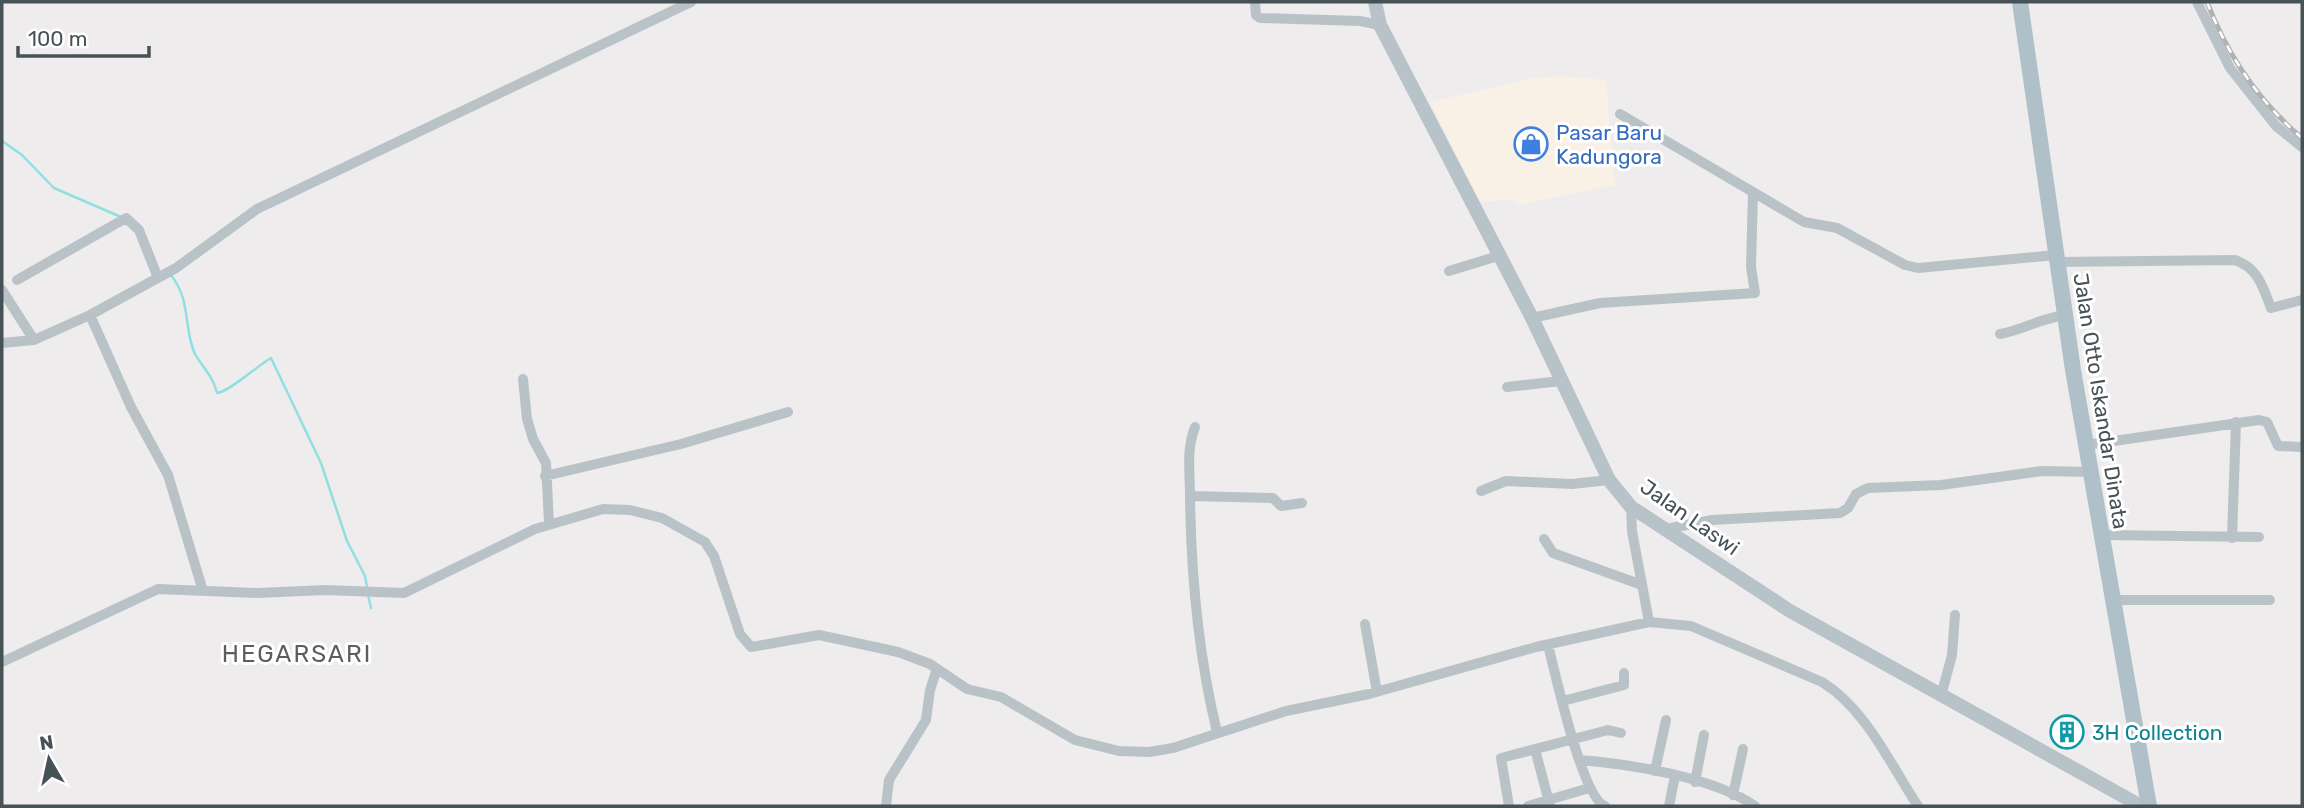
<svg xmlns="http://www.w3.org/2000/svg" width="2304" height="808" font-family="Rubik,sans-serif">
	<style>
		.commercial { fill: #f9f0e6 }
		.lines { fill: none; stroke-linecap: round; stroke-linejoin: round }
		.stream { stroke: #90dfe1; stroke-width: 2.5 }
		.street { stroke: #b9c3c7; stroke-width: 10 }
		.secondary { stroke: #b7c3c9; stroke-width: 14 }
		.primary { stroke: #afc0c8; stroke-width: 16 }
		.rail-casing { stroke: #afb3b6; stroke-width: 5 }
		.rail { stroke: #fff; stroke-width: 2.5; stroke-dasharray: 8; stroke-linecap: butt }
		.labels { text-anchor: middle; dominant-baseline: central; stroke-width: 6; stroke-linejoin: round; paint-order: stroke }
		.shop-label { font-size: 21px; fill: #366cbe; stroke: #fff; text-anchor: start }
		.street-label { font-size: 21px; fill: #475257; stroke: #fff }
		.culture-label { font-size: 21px; fill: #0d838f; stroke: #fff; text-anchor: start }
		.quarter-label { font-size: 24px; letter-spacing: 2px; fill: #5a5e60; stroke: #fff }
	</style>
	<rect width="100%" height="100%" fill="#efeced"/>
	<path class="commercial" d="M1560 76 1606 80 1615 185 1519 205 1511 200 1480 202 1430 102 1532 78Z"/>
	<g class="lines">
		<path class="stream" d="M2 141 22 155 54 188 121 217
			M170 274C192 300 183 329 195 354 203 368 213 376 217 393 229 392 257 366 271 358L321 463 347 541 365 576 367 587
			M368 594 371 608"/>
		<path class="street" d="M1255 2 1256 15 1260 18 1360 21 1380 25
			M2197 2 2230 68 2276 126 2302 147
			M1620 114 1804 222 1837 228 1905 265 1918 268 2056 255
			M2057 262 2235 260C2258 268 2263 287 2271 308L2302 300
			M1449 271 1498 256
			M17 280 126 218 139 230 158 278
			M2 290 34 340 2 343
			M90 315 131 407 168 475 203 591
			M1532 318 1600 303 1755 293 1751 267 1753 192
			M2000 334C2023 330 2041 318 2065 315
			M34 340 90 315 176 268 257 209 691 2
			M523 379 527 419 533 439 546 463 549 523
			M1507 387 1561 381
			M1195 427C1186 451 1190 471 1190 496 1191 576 1198 654 1217 732
			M2086 445 2259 420 2267 422 2278 446 2302 447
			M545 476 681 444 788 412
			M1481 491 1506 481 1572 484 1609 480
			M1190 496 1273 498 1281 506 1302 503
			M1631 507 1632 531 1649 622
			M1666 529 1712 520 1840 513 1848 508 1856 494 1868 488 1941 485 2042 471 2091 472
			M2102 535 2259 537
			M2232 538 2236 422
			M1544 539 1553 553 1642 585
			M2114 600H2270
			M1365 624 1377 692
			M1548 645C1555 672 1582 798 1605 806
			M2 662 158 589 257 593 326 590 404 593 535 529 603 509 630 510 662 518 705 542 714 556 740 634 751 647 819 635 898 652 930 664 967 689 1001 697 1075 740 1119 751 1149 752 1173 748 1286 711 1369 694 1536 647 1649 622 1691 626 1822 682C1866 709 1890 764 1918 806
			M1941 696 1952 655 1955 615
			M1563 701 1624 685V673
			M1535 749 1550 806
			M1579 760C1630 764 1713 777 1755 806
			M1655 771 1666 720
			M1695 782 1704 735
			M1733 795 1743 749
			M886 806 889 780 926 720 930 690 937 669
			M1509 806 1501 758 1608 730 1621 733
			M1528 806 1589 788
			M1669 806 1675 776"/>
		<path class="secondary" d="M1375 2 1380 25 1532 318 1609 480 1631 507 1790 611 2141 806"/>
		<path class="primary" d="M2020 2 2073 370 2149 806"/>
		<defs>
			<path id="rail" d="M2207 2C2227 54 2259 102 2302 138"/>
		</defs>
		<use href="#rail" class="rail-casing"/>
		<use href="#rail" class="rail"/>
	</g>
	<defs>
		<symbol id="shop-ring" viewBox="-11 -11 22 22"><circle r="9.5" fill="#fff" stroke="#3f7fe0" stroke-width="1.5"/><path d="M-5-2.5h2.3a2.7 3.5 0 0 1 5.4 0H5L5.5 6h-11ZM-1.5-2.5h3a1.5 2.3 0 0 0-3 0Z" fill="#3f7fe0"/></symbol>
		<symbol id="building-ring" viewBox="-11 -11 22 22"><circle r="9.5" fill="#fff" stroke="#0f9aa8" stroke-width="1.5"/><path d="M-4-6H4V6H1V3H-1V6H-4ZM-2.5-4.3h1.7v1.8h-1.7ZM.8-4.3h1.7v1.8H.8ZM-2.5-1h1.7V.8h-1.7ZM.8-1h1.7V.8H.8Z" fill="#0f9aa8"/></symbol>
	</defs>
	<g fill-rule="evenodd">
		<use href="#shop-ring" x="1512" y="125" width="38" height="38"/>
		<use href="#building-ring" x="2048" y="713" width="38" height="38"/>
	</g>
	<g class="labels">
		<g class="shop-label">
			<text x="1556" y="132">Pasar Baru<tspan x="1556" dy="24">Kadungora</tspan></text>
		</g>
		<g class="street-label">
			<text transform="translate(2101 401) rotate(81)">Jalan Otto Iskandar Dinata</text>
			<text transform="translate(1690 517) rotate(35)">Jalan Laswi</text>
		</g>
		<g class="culture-label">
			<text x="2092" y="732">3H Collection</text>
		</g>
		<g class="quarter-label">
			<text x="297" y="654">HEGARSARI</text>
		</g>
	</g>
	<rect width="2304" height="808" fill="none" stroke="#475257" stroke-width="7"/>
	<g transform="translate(49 759) rotate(351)" stroke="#ffffff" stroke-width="5" paint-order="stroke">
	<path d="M0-5L12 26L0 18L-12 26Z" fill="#475257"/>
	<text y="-10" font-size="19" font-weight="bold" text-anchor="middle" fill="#475257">N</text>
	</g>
	<path d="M18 46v10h131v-10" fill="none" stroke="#475257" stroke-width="3.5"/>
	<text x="28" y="46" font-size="21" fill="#475257" stroke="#ffffff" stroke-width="5" paint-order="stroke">100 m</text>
</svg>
